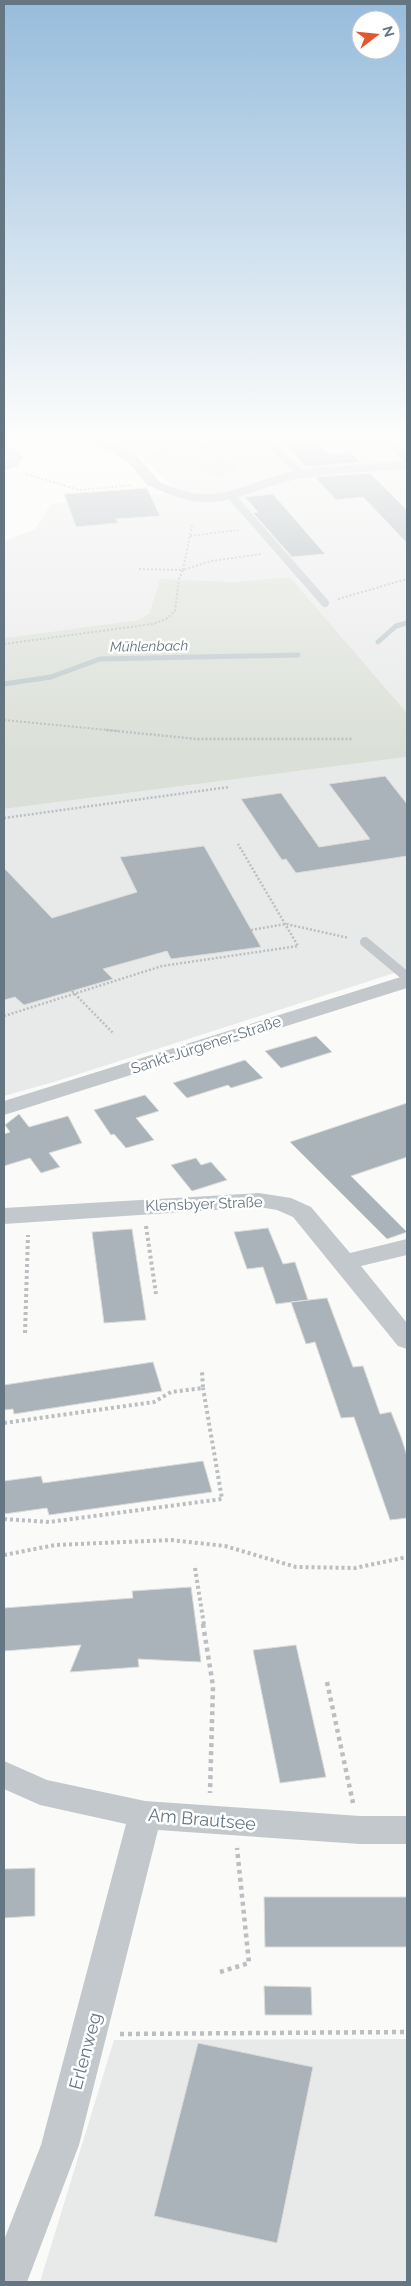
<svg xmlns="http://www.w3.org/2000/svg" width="411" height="2286" font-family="Raleway,sans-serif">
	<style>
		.built { fill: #e8e9e9 }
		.green { fill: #dadfd7 }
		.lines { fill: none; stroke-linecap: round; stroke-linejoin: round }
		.stream { stroke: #bbc7cb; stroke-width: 5 }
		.building { fill: #aab3b9; stroke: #dcdcda }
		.path-far3 { stroke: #bbbfc2; stroke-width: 2; stroke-dasharray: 2 2; stroke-linecap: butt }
		.path-far2 { stroke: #bbbfc2; stroke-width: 2.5; stroke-dasharray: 2 2; stroke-linecap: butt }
		.path-far1 { stroke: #bbbfc2; stroke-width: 4; stroke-dasharray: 3 3; stroke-linecap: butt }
		.path { stroke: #bbbfc2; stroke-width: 4.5; stroke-dasharray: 4 4; stroke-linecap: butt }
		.lane-far1 { stroke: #c3c8cc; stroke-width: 8 }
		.lane { stroke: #c3c8cc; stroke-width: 10 }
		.street { fill: #c3c8cc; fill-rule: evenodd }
		.labels { text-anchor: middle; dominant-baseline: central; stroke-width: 5; stroke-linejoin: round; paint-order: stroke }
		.far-water-label { font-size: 14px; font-style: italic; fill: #60757c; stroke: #fff }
		.street-label { font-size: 15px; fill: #657683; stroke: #fff }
		.near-street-label { font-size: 18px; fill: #657683; stroke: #fff }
	</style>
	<rect width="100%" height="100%" fill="#fafaf8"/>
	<path class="built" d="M100 434H407V713L290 577 232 582 150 613 138 620 4 638V541L35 529 51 504 160 494 176 490 143 458Z
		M407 757V969L57 1081 4 1096V809Z
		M407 2039V2282H40L114 2040Z"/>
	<path class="green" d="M219 459 232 461 240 467C231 477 207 477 198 467L202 462Z
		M290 577 407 713V757L4 809V638L138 620 150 613 160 579 232 582Z"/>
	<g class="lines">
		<path class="stream" d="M378 642 396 626 407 623
			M4 684 51 677 100 659 298 655"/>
	</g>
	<path class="building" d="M315 439 329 454 350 452 360 462 306 467 284 442Z
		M370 473 407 510V543L363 497 336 500 315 477Z
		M147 488 160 516 116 519 118 523 76 527 64 494Z
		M273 494 325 554 292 557 253 513 258 512 245 497Z
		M385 776 407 804V856L296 873 286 859 282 860 241 799 281 793 319 847 370 839 329 784Z
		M204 846 261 947 171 959 167 951 103 969 113 979 24 1005 15 997 4 1000V868L52 918 137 892 120 857Z
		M316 1036 332 1052 281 1068 265 1051Z
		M245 1060 263 1078 231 1088 228 1085 187 1098 173 1083Z
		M145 1095 159 1111 136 1118 154 1140 126 1148 114 1134 111 1135 94 1110Z
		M407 1103V1157L351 1176 407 1232 387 1239 290 1142Z
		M19 1114 29 1127 68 1116 82 1143 49 1153 60 1167 41 1173 30 1158 4 1166V1134L10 1132 5 1125Z
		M196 1158 201 1165 211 1162 227 1180 192 1191 171 1165Z
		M268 1228 283 1264 295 1262 308 1300 276 1304 263 1267 247 1269 234 1232Z
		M132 1229 146 1320 104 1323 92 1232Z
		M327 1298 353 1367 363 1366 380 1414 391 1412 401 1437 407 1456V1518L390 1520 354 1417 341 1418 315 1342 306 1344 291 1302Z
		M153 1362 162 1391 14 1414 13 1409 4 1410V1385Z
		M203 1461 212 1492 49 1515 47 1508 4 1514V1481L41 1476 43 1483Z
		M191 1587 201 1662 138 1659 139 1667 70 1672 81 1645 4 1651V1608L133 1598 132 1591Z
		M296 1645 326 1777 280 1783 253 1650Z
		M35 1868V1916L4 1918V1869Z
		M264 1897H407V1947H265Z
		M264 1986 311 1987 312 2015H265Z
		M198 2043 313 2067 277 2243 154 2216Z"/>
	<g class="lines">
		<path class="path-far3" d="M199 447 205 454
			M153 454 246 441
			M237 455 249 445
			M26 474 79 490 132 485
			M190 536 239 530
			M139 569 183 570 192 525
			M338 599 407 579
			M4 644 153 624 166 619 175 611 179 579 183 570 211 561 261 554
			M4 720 118 731"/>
		<path class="path-far2" d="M106 730 197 739H353
			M4 818 229 787
			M251 930 286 924 349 938
			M72 991 114 1034
			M4 1016 162 966 298 946 238 844"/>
		<path class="path-far1" d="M146 1226 156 1294
			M25 1333 28 1235
			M4 1423 154 1402 171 1392 203 1388 202 1372
			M4 1519 49 1522 222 1499 203 1388
			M4 1555 55 1545 171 1540 225 1546 296 1567 355 1568 407 1557
			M195 1568 204 1625"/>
		<path class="path" d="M203 1624 213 1686 210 1793
			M327 1682 353 1803
			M220 1972 249 1963 237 1848
			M120 2034 407 2032"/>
		<path class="lane-far1" d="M260 434 301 474
			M381 434 407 459
			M153 483C220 516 237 487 300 474 331 468 374 468 407 465
			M233 498 325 603"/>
		<path class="lane" d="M365 942 407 977"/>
		<path class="street" d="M81 434H99L138 456 160 483 158 486H148L128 462Z
			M4 446 17 450 23 457 17 466 4 471V462L9 458 4 455Z
			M407 975V988L4 1115V1101Z
			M259 1193 291 1198 311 1207 350 1253 407 1239V1255L361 1266 407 1323V1349L398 1346 293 1217 277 1210 259 1207 4 1224V1208Z
			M4 1761 47 1780 145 1801 360 1816H407V1844H360L158 1830 79 2145 27 2282H4V2240L41 2145 126 1824 40 1805 4 1789Z"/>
	</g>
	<linearGradient id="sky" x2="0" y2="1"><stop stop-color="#96bcdc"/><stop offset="0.58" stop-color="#fdfdfc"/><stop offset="1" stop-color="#fdfdfc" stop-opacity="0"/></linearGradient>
	<rect width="411" height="754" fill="url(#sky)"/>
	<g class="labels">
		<g class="far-water-label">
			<text transform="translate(149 646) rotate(-1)">Mühlenbach</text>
		</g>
		<g class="street-label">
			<text transform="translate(206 1045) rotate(-18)">Sankt-Jürgener-Straße</text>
			<text transform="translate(204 1204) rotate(-2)">Klensbyer Straße</text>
		</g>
		<g class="near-street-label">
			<text transform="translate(202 1819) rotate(5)">Am Brautsee</text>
			<text transform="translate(85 2051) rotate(-75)">Erlenweg</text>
		</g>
	</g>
	<rect width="411" height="2286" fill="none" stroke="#657683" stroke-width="10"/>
	<g transform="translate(376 35) rotate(74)"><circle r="24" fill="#ffffff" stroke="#c1c8cd"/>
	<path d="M0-4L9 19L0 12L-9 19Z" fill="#e4572e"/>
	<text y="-8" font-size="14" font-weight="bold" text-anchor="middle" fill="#657683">N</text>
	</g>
</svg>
